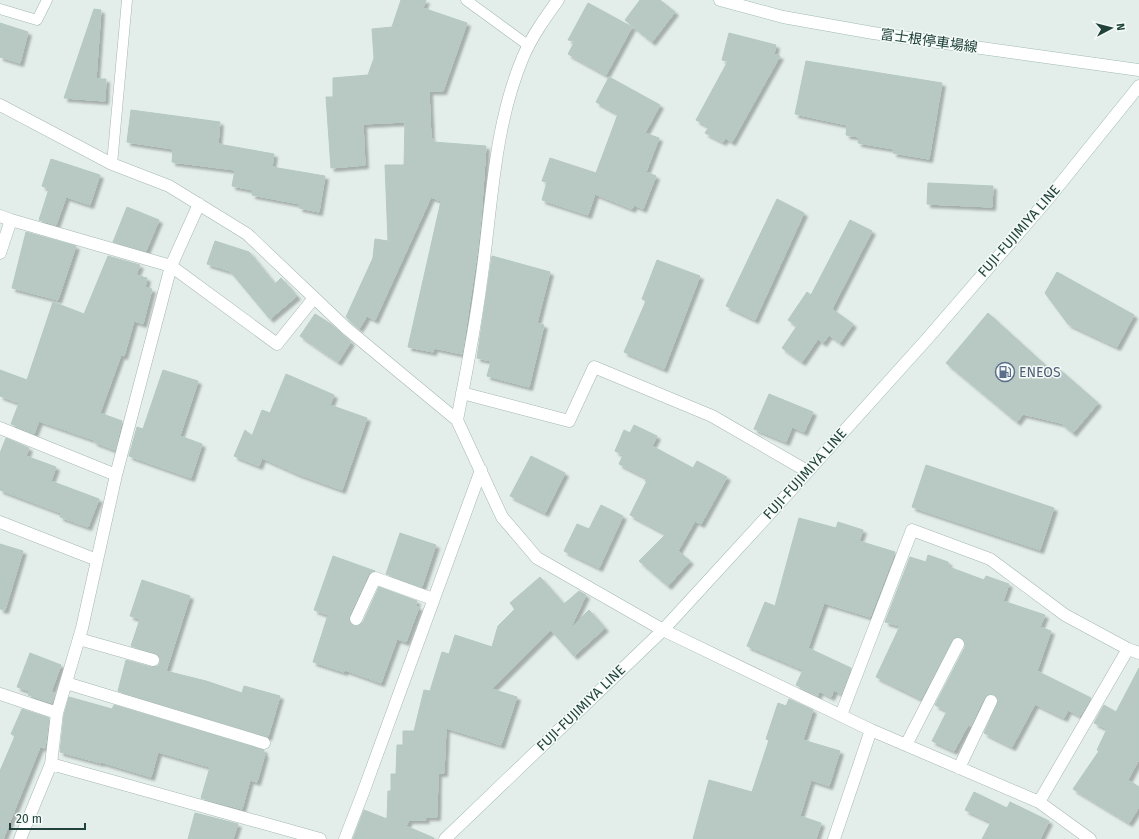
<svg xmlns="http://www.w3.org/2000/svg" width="1139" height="839" font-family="'Fira Sans','Noto Sans JP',sans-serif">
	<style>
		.building { fill: #b8c9c3; stroke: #b4c9c1; filter: url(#shadow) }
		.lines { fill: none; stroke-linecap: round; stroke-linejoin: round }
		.service-casing { stroke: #a5b7b2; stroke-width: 11 }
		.minor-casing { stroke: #a5b7b2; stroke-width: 13 }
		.secondary-casing { stroke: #a0bbb2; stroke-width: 13 }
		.service { stroke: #fff; stroke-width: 10 }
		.minor { stroke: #fff; stroke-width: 12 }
		.secondary { stroke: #fff; stroke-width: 12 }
		.labels { text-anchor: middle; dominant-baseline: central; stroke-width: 3; stroke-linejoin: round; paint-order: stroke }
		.street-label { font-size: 14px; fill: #20423a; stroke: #f4faf7 }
		.service-label { font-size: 14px; fill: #4e5e75; stroke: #f4faf7; text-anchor: start }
	</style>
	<defs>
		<filter id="shadow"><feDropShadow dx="3.5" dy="3.5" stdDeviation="1" flood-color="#0004"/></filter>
	</defs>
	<rect width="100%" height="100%" fill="#e3eeea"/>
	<path class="building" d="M401 0H426L423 8 467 23 443 91H429L431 139H433V142L486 146 481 218 477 253 462 354 434 348 433 352 408 347 441 201 431 197 375 320 367 316 359 329 346 317 373 258 375 239 388 241 385 165H404L405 122 363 124 365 165 331 168 326 97H333V78L368 75 374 58 372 29 392 27Z
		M640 0H660L675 12 652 42 625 20Z
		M588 3 632 27 606 75 568 54 575 41 568 40Z
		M94 9 101 10 96 79H106L105 101 64 98Z
		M0 23 28 32 20 63 0 57Z
		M729 33 776 45 774 54 780 56 732 142 725 138 723 142 705 133 709 127 696 120 728 61 722 60Z
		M806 61 942 83 929 159 893 153 894 149 858 143 859 137 846 135 847 125 795 114Z
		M609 77 660 105 645 133 659 138 646 172 656 176 643 209 634 205 632 209 595 194 588 215 542 200 547 182 542 181 550 158 596 173 618 114 596 102Z
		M131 110 220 122 218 144 274 154 272 167 325 176 319 212 299 208 300 204 252 195 253 190 232 186 235 170 172 162 173 149 127 142Z
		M51 159 100 175 90 205 66 197 56 225 39 220 49 189 42 186Z
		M928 183 993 186 992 207 927 204Z
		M777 199 804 213 755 320 726 306Z
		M127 207 159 220 146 251 113 242Z
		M850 220 872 231 832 309 853 324 840 343 829 335 823 343 818 339 802 362 782 348 797 326 788 320 807 292 811 295Z
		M26 232 76 246 58 300 12 288Z
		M215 241 249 252 275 284 281 278 297 296 270 319 230 271 207 264Z
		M108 256 140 265 136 275 147 278 145 288 152 289 143 324 134 321 124 356 121 355 100 413 122 421 115 450 94 442V440L39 421 34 434 11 424 19 403 0 396V370L27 380 53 302 84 314Z
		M492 256 550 272 537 323 544 325 529 387 487 376 491 361 477 358Z
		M657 260 700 276 664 369 624 352 646 301 642 299Z
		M1057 272 1134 315 1117 347 1068 324 1045 293Z
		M988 313 1056 375 1059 369 1098 403 1073 433 1061 423 1023 414 1017 422 946 363Z
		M315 314 331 324 351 342 338 362 300 336Z
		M163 370 198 381 180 436 202 444 191 478 129 456 137 427 143 429Z
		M286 374 334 395 330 405 367 418 342 490 298 474 262 458 259 466 234 456 245 430 252 436 262 410 270 413Z
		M769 394 813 412 804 432 792 427 786 442 754 429Z
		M634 425 657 436 652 446 693 468 697 461 727 477 701 524 695 521 678 551 690 561 668 586 639 561 666 534 630 515 647 481H645L647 478 619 464 623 455 615 451 624 430 630 433Z
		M6 438 29 448 26 456 56 467 51 481 99 499 88 527 60 517 61 513 0 490V453Z
		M531 456 565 473 545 513 510 496Z
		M926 465 1054 508 1040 550 912 507Z
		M601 505 623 516 599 568 564 551 577 524 589 529Z
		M799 518 836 528 838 522 863 530 859 541 895 552 870 617 824 603 808 648 851 668 841 694 834 690 831 697 819 691 818 696 796 685 803 670 747 646 765 602 775 606Z
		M400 533 436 545 422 587 386 574Z
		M0 544 23 551 5 610 0 609Z
		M928 555 948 562 949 567 984 580 986 576 1009 584 1003 601 1045 615 1040 627 1051 631 1037 671 1091 698 1080 716 1068 710 1064 718 1035 704 1012 747 984 733 998 701 997 696 990 694 984 698 970 727 968 725 954 751 932 741 947 711 935 705 965 647V643L964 640 958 637 952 640 921 699 876 677 900 626 885 622 910 557 926 562Z
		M333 556 375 571 371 572 368 575 349 616V620L353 626H357L363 622 379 587 417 601 415 606 419 607 406 642 397 639 381 683 345 670 344 672 313 662 328 615 314 610Z
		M540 577 564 604 579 591 586 595 570 629 589 610 605 628 574 656 551 630 492 689 517 697 501 745 446 728 444 773H438L437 817H425L426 820H409L406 826 434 838V839H353L364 810 387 819 388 791H391V774H396L397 745H403V731H414L424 690 430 691 442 652 449 654 455 635 492 647 498 626 515 609 510 603Z
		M142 580 190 596 166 671 206 681 242 693 244 686 280 696 268 737 118 691 126 660 151 667 158 666 160 662V658L155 653 131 646 140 619 130 616Z
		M30 653 61 665 51 692 55 693 52 703 28 695 29 691 17 687Z
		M1139 668V759L1128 780 1139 787V807L1129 823 1073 789 1099 751 1097 750 1107 729 1094 723 1104 705 1116 712Z
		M69 697 112 709 114 705 264 750 263 753 265 754 257 782 250 780 242 809 201 798 210 767 158 752 151 777 101 762V763L60 752 64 715Z
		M789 699 813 710 803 740 840 751 829 786 811 780 800 816 821 823 816 839H693L709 780 752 792 769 740 766 739 778 703 786 706Z
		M22 709 49 718 45 748 40 747 3 839H0V771L15 736 11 734Z
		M974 792 1007 808 1010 802 1049 821 1040 839H982L991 822 965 810Z
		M195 813 238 824 233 839H188Z"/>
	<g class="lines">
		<defs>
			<path id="service" d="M466 0 529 46
				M0 9 37 20 47 0
				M112 164 127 0"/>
			<path id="minor" d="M0 105 112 164 169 186 247 234 346 328 457 420 502 517 537 558 663 630 871 730 1039 802 1090 839
				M0 216 11 220 171 266 277 344 314 298
				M0 253 11 220
				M462 393 569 421 594 367 712 416 807 471
				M457 420C466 374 475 329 481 282 492 207 493 128 523 57 532 36 545 18 558 0
				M0 428 116 475
				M0 522 97 560
				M356 619 375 578 433 599
				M79 639 153 660
				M66 683 264 743
				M0 694 57 713
				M841 715 912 530 990 559 1065 615 1128 649 1139 653
				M906 745 958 644
				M51 764 320 839
				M959 768 991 701
				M1039 802 1128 649
				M20 839 51 764 57 713 82 628 116 475 171 266 199 204
				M345 839 364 790 481 470
				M834 839 871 730"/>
			<path id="secondary" d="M720 0 783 17 873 33 1139 70
				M445 839 663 630 773 510 927 339 1048 199 1139 86"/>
		</defs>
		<use href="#service" class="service-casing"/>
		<use href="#minor" class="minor-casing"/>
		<use href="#secondary" class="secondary-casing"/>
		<use href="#service" class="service"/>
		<use href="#minor" class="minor"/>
		<use href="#secondary" class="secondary"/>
	</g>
	<defs>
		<symbol id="fuel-ring" viewBox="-11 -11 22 22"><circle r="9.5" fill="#f4faf7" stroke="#5c6f8a" stroke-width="1.5"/><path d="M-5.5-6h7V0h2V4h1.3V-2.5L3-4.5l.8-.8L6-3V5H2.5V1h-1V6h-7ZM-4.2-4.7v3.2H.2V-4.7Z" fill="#5c6f8a"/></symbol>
	</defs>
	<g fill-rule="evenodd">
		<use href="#fuel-ring" x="994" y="361" width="22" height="22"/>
	</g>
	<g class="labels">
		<g class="street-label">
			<text transform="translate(929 41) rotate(8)">富士根停車場線</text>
			<text transform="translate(1019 231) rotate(-49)">FUJI-FUJIMIYA LINE</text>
			<text transform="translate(805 474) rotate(-48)">FUJI-FUJIMIYA LINE</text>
			<text transform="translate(581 708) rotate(-44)">FUJI-FUJIMIYA LINE</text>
		</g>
		<g class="service-label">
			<text x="1019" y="372">ENEOS</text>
		</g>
	</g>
	<g transform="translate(1111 28) rotate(83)" stroke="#f4faf7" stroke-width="3" paint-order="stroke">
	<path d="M0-3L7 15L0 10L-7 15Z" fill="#20423a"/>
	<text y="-6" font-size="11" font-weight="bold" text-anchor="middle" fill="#20423a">N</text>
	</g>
	<path d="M10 823v6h75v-6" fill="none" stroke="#20423a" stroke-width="2"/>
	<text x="16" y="823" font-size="12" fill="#20423a" stroke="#f4faf7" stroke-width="3" paint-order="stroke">20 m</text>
</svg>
